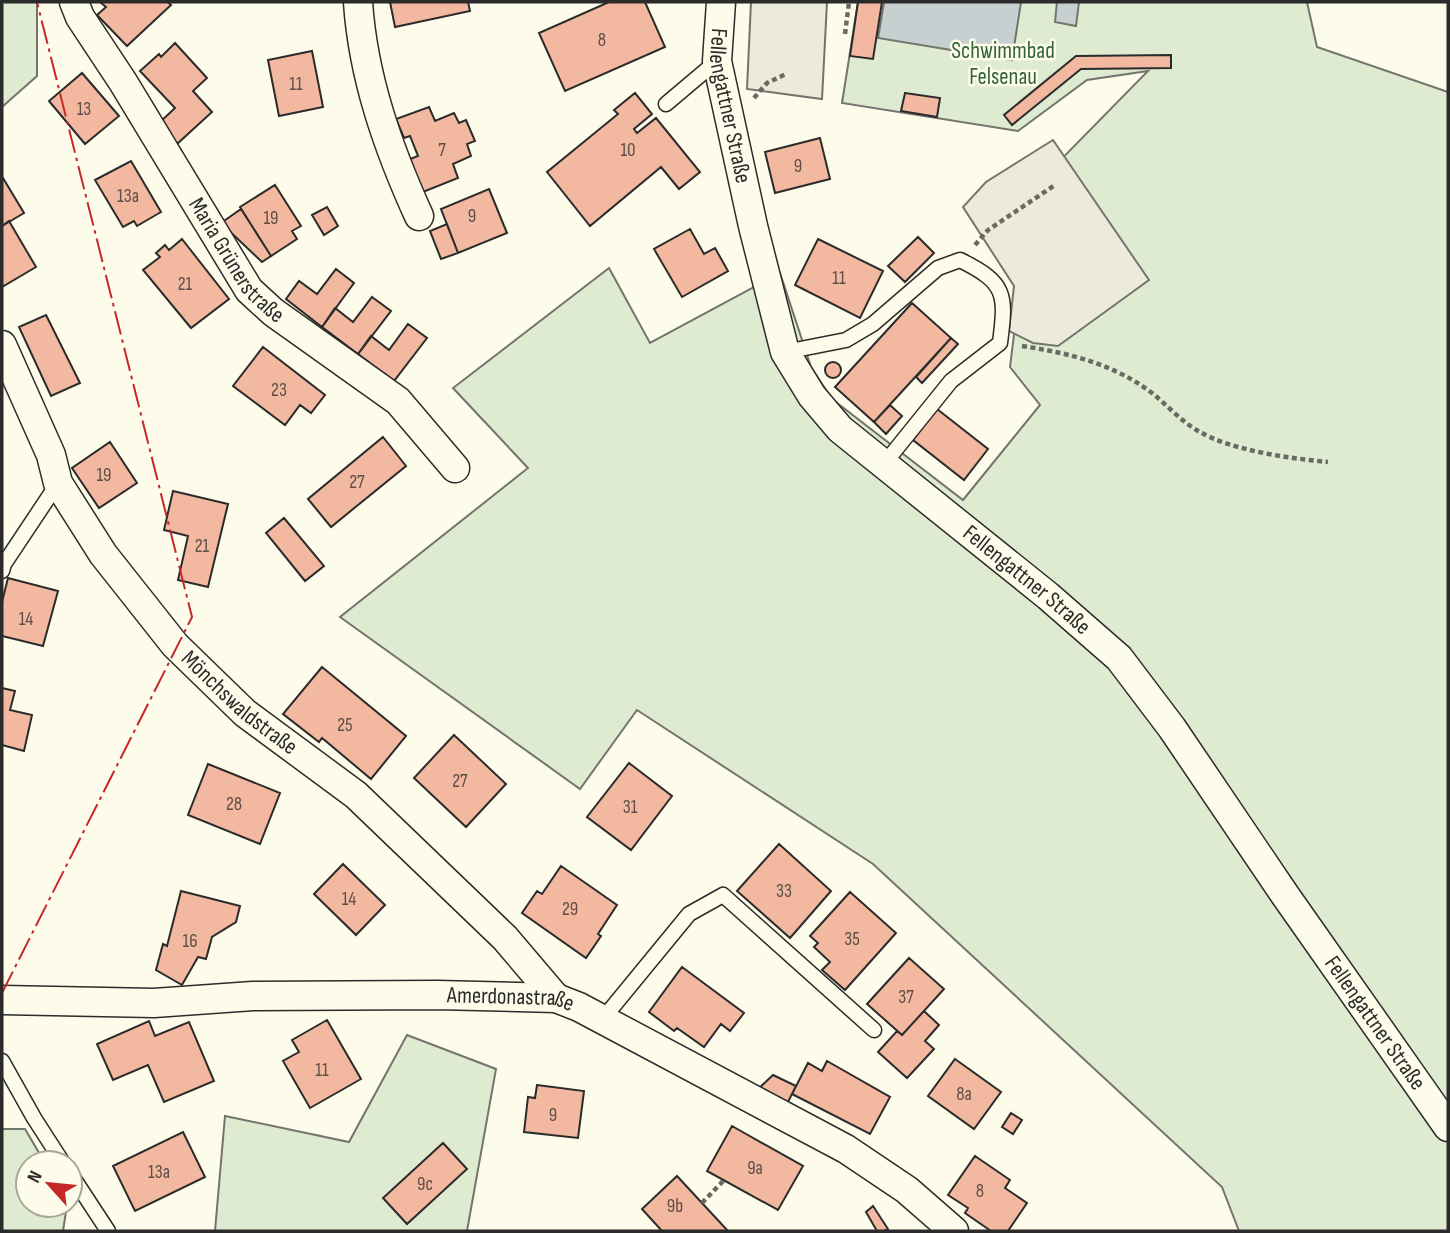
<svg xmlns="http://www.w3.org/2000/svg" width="1450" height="1233" font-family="'Sofia Sans Condensed',sans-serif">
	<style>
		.green { fill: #deebd1; stroke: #74746e; stroke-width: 2 }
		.parking { fill: #eceadb; stroke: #74746e; stroke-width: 2 }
		.water { fill: #c7d0d0; stroke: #74746e; stroke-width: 2 }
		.building { fill: #f2b8a0; stroke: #2b2b2b; stroke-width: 2 }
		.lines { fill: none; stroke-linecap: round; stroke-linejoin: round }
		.lane-casing { stroke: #2b2b2b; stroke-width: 17 }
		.street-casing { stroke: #2b2b2b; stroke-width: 31 }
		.path { stroke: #6a6964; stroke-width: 4.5; stroke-dasharray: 5 3.5; stroke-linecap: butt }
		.lane { stroke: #fdfbea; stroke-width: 14 }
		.street { stroke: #fdfbea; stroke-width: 28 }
		.power { stroke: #c62828; stroke-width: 2; stroke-dasharray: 24 5 3.5 5; stroke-linecap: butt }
		.labels { text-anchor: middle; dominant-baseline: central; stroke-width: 5; stroke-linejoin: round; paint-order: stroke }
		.number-label { font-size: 19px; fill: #5d4e48 }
		.park-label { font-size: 23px; fill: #34623c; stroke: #fdfbea }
		.street-label { font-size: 23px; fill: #2b2b2b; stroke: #fdfbea }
	</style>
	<rect width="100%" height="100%" fill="#fdfbea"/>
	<path class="green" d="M2 2H37V76L2 107Z
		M858 2H1307L1317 47 1448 92V1231H1239L1222 1187 873 864 637 710 580 789 340 617 528 468 453 388 609 268 650 343 780 273 811 367 832 399 963 500 1040 405 1010 367 1020 287 985 237 1148 71 1087 80 1018 131 842 103Z
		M407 1035 496 1069 467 1231H215L225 1116 349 1142Z
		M2 1129H25L45 1163H28V1205H67L63 1231H2Z"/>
	<path class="parking" d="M751 2H827L822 99 747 89Z
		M1053 140 1149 280 1058 346 1033 343 1009 331 1014 286 963 207 986 182Z"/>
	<path class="water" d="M884 2H1021L1012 60 878 38Z
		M1057 2H1079L1076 26 1055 22Z"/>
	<path class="building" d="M100 2H168L171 5 127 46 97 15 106 7Z
		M390 2H468L470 11 395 27Z
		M609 2H645L665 47 565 91 539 33Z
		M858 2H882L873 59 850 56Z
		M175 43 207 78 193 91 212 112 177 144 158 124 175 108 140 71 159 54 161 57Z
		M312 51 323 107 279 116 268 60Z
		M1171 55V68L1081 69 1012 125 1004 115 1076 56Z
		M82 73 119 116 85 144 49 101Z
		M635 93 652 114 634 129 637 133 656 118 700 172 679 189 661 167 590 226 547 172 618 114 614 110Z
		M905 93 940 98 937 117 901 111Z
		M429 107 435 121 454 113 459 123 466 120 475 141 467 144 471 156 453 164 458 178 418 194 405 161 418 156 410 136 404 138 396 119Z
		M820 138 830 179 775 193 765 152Z
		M131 161 161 212 137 226 134 221 123 227 95 180Z
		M3 178 24 213 2 226V179Z
		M275 185 301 226 292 231 297 239 271 256 240 207Z
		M489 189 507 233 458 253 441 209Z
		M327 207 338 226 324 235 312 215Z
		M241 209 271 256 262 262 221 223Z
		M9 221 36 267 2 287V226Z
		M447 224 458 253 441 259 430 231Z
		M690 229 704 254 715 248 728 271 682 297 654 249Z
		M918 237 934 253 905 282 888 266Z
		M182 239 229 299 191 328 143 270 160 257 156 253 165 245 169 250Z
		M818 239 883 271 860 318 795 285Z
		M336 269 354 283 322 327 286 299 299 281 317 294Z
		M372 297 391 311 358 354 322 327 335 308 353 322Z
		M912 303 951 338 874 422 835 387Z
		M46 315 80 383 51 396 19 327Z
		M408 324 427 338 394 381 358 354 371 336 389 350Z
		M951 338 958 344 922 383 916 377Z
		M263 347 325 395 311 413 300 405 285 425 233 386Z
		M825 370a8 8 0 1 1 16 0a8 8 0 1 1-16 0Z
		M890 405 902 416 886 434 874 422Z
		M937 409 988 449 964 480 913 440Z
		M383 437 406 466 331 527 308 499Z
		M110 442 137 483 99 508 72 468Z
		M173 491 228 504 208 587 178 580 188 536 164 530Z
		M284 518 324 566 305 581 266 533Z
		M8 578 58 591 43 646 2 636V602Z
		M322 667 406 736 371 779 322 738 319 742 283 714Z
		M2 688 15 691 10 710 32 715 24 751 2 745Z
		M454 735 506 784 466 827 414 778Z
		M629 763 672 796 631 850 587 817Z
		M208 764 280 793 260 844 188 815Z
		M779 844 831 891 790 938 737 891Z
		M343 864 385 905 356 935 314 894Z
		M561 866 617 905 598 934 601 936 586 958 522 913 537 891 542 894Z
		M181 891 240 906 236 922 212 937 206 959 198 957 182 985 156 970 163 944 167 946Z
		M850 892 896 933 845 990 822 970 830 962 814 947 818 943 810 936Z
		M909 958 944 989 902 1035 867 1004Z
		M682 967 744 1013 730 1031 721 1024 704 1047 677 1028 674 1031 649 1012Z
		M924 1011 939 1025 925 1041 934 1049 907 1078 878 1052 897 1031 902 1035Z
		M327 1020 361 1079 310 1108 283 1061 299 1052 292 1040Z
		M149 1021 155 1036 189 1022 214 1081 164 1102 148 1065 113 1080 97 1044Z
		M955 1059 1001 1092 974 1129 928 1096Z
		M827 1061 890 1097 870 1134 792 1094 808 1063 822 1071Z
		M773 1075 796 1086 785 1108 755 1092Z
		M537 1085 584 1091 578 1138 524 1132 528 1097 535 1098Z
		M1011 1113 1022 1120 1013 1134 1002 1127Z
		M732 1126 803 1166 778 1210 707 1171Z
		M183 1132 205 1177 135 1211 113 1166Z
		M443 1143 467 1169 407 1224 383 1198Z
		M975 1156 1010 1180 1005 1188 1027 1203 1008 1231H991L965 1213 968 1208 948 1195Z
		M677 1176 702 1203 728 1231H662L642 1209Z
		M873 1206 888 1229 884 1231H877L866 1212Z"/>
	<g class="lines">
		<defs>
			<path id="lane" d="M666 104 717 61
				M785 352 846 340 873 324 938 268 960 260C1007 283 1006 295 1000 343L951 381 884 464
				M2 571 4 564 58 483
				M602 1020 689 914 723 895 874 1030
				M2 1061 34 1118 63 1163
				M70 1173 108 1231"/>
			<g id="street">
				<path id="s1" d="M74 2 80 17 123 82 249 290 273 312 398 401 455 468"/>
				<path d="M358 2C363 77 388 148 419 216"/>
				<path id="s2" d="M721 2 717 61 753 226 785 352 812 396 840 429 1048 596 1119 658 1172 728 1285 895 1448 1127"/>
				<path id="s3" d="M2 345 51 455 58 483 103 554 175 645 245 713 356 795 505 938 556 998"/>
				<path id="s4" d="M2 1000 154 1003 253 996 437 995 556 998 579 1007 846 1149 907 1190 954 1231"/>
			</g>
		</defs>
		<use href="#lane" class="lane-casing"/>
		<use href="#street" class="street-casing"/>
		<path class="path" d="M845 34 849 2
			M754 98 767 83 786 74
			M975 245 988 230 1055 185
			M1022 346C1069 353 1114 364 1152 393 1167 405 1181 421 1198 431 1233 451 1288 458 1328 462
			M702 1203 724 1180"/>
		<use href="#lane" class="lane"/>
		<use href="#street" class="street"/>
		<path class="power" d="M2 993 192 617 37 2"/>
	</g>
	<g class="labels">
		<g class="number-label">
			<text x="602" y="40">8</text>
			<text x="296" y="84">11</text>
			<text x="84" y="109">13</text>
			<text x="442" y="150">7</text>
			<text x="628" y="150">10</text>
			<text x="798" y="166">9</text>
			<text x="128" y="196">13a</text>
			<text x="472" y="216">9</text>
			<text x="271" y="218">19</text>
			<text x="839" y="278">11</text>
			<text x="185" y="284">21</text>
			<text x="279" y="390">23</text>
			<text x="104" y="475">19</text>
			<text x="357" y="482">27</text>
			<text x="202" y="546">21</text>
			<text x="26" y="619">14</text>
			<text x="345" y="725">25</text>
			<text x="460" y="781">27</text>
			<text x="234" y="804">28</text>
			<text x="630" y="807">31</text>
			<text x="784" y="891">33</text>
			<text x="349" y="899">14</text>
			<text x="570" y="909">29</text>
			<text x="852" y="939">35</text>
			<text x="190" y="941">16</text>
			<text x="906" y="997">37</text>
			<text x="322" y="1070">11</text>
			<text x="964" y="1094">8a</text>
			<text x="553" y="1115">9</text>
			<text x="755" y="1168">9a</text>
			<text x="159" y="1172">13a</text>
			<text x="425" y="1184">9c</text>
			<text x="980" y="1191">8</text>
			<text x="675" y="1206">9b</text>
		</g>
		<g class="park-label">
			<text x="1003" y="51">Schwimmbad<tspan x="1003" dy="26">Felsenau</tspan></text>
		</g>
		<g class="street-label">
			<text stroke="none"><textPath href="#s2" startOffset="105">Fellengattner Straße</textPath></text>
			<text stroke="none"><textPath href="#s1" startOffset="306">Maria Grünerstraße</textPath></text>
			<text stroke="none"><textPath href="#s2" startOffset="693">Fellengattner Straße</textPath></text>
			<text stroke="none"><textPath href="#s3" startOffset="436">Mönchswaldstraße</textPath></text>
			<text stroke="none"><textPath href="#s4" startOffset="509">Amerdonastraße</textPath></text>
			<text stroke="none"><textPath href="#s2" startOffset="1260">Fellengattner Straße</textPath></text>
		</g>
	</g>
	<rect width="1450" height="1233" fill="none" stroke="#2b2b2b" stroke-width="7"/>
	<g transform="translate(49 1184) rotate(297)"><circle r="33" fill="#fdfbea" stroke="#a9a89e" stroke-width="2"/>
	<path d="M0-5L12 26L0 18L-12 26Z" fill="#c62828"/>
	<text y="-10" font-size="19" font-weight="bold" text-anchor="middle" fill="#2b2b2b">N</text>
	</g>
</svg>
